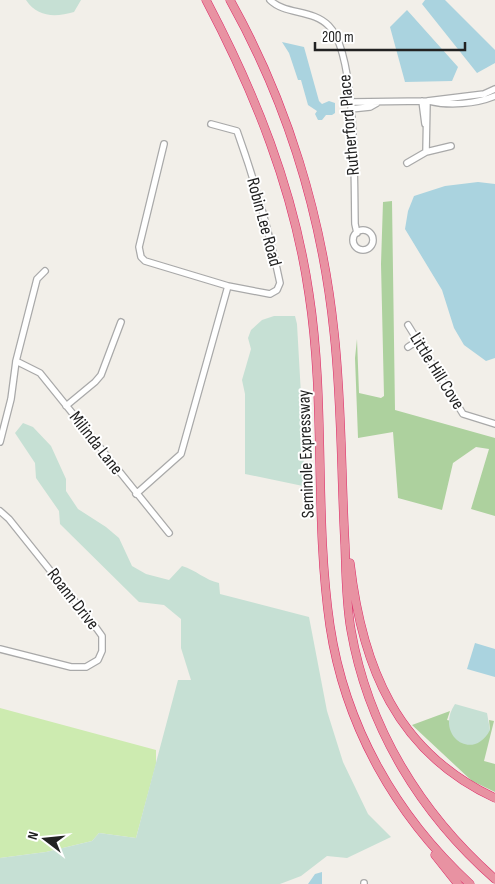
<svg xmlns="http://www.w3.org/2000/svg" width="495" height="884" font-family="'Sofia Sans Condensed',sans-serif">
	<style>
		.grass { fill: #cdebb0 }
		.forest { fill: #add19e }
		.wetland { fill: #c6e0d4 }
		.water { fill: #aad3df }
		.lines { fill: none; stroke-linecap: round; stroke-linejoin: round }
		.minor-casing { stroke: #a9a9a9; stroke-width: 8 }
		.highway-casing { stroke: #dc2a67; stroke-width: 9 }
		.minor { stroke: #fff; stroke-width: 5.5 }
		.highway { stroke: #e892a2; stroke-width: 8 }
		.labels { text-anchor: middle; dominant-baseline: central; stroke-width: 4; stroke-linejoin: round; paint-order: stroke }
		.street-label { font-size: 18px; fill: #222; stroke: #fff }
	</style>
	<rect width="100%" height="100%" fill="#f2efe9"/>
	<path class="grass" d="M0 708 156 750V764L136 838 99 833 92 841 46 852 0 858Z"/>
	<path class="forest" d="M392 201 395 410 495 438V516L471 509 489 449 476 447 453 463 442 510 398 498 393 432 358 438 355 358 357 339 359 393 381 398 384 396 381 264 383 202Z
		M450 711 447 720 490 730 489 720 494 721 484 761 495 764V792L472 781 412 725Z"/>
	<path class="wetland" d="M26 0H81L74 12C56 17 38 18 26 0Z
		M274 316H295L297 324 304 448 303 486 245 474V394L242 380 251 349 248 338 251 330 262 320Z
		M23 423 33 427 51 446 66 479V491L78 509 106 527 119 538 132 566 146 574 169 580 182 566C196 570 205 580 219 583L220 594 309 617 327 711 343 762 368 814 391 837 347 858 327 856 301 876 280 884H0V858L46 852 92 841 99 833 136 838 178 680H191L181 648V619L164 605 139 602 60 524 59 511 36 478 35 463 15 433Z
		M455 704 487 713 490 730C473 763 434 735 455 704Z"/>
	<path class="water" d="M425 0H445L495 50V63L477 73 422 4Z
		M407 10 458 67 452 81 405 82 390 27Z
		M282 42 304 47 319 101 322 104 329 101 335 103V113L332 115H326L322 120H318L315 114 317 111 308 105 301 80H298L289 53Z
		M478 182 495 184V358L486 361 464 345 454 328 442 290 405 229 408 211 414 196 445 186Z
		M475 643 495 649V677L467 669Z
		M322 872V884H308L315 874Z"/>
	<g class="lines">
		<defs>
			<path id="minor" d="M270 0C285 15 313 9 329 26 357 54 354 183 355 224L357 233
				M422 101 425 124
				M429 101C449 106 476 104 495 96
				M351 102 427 101 484 94 495 89
				M351 109 370 107 377 103
				M164 144 139 247 141 257 145 261 228 286 270 294 277 290 280 283C269 231 255 181 237 131L211 124
				M426 152 427 101
				M407 163 426 152 451 146
				M353 240a10 10 0 1 1 20 0a10 10 0 1 1-20 0Z
				M408 325 463 414 495 424
				M408 347 414 343 423 346
				M16 361 40 373 169 533
				M66 406 95 382 101 375 121 322
				M0 442 11 399 16 361 37 279 45 271
				M136 494 181 454 228 286
				M0 511 9 519 97 629 102 636V651L98 660 86 667H71L0 649
				M364 884V883"/>
			<path id="highway" d="M206 0C255 93 294 190 309 294 326 404 314 516 330 626 345 726 396 816 470 884
				M230 0C287 102 322 216 334 332 342 403 341 474 345 545 346 573 346 602 351 630 368 728 421 814 495 879
				M350 563C362 666 396 752 495 798
				M435 855 458 884"/>
		</defs>
		<use href="#minor" class="minor-casing"/>
		<use href="#highway" class="highway-casing"/>
		<use href="#minor" class="minor"/>
		<use href="#highway" class="highway"/>
	</g>
	<g class="labels">
		<g class="street-label">
			<text transform="translate(349 125) rotate(-95)">Rutherford Place</text>
			<text transform="translate(264 222) rotate(75)">Robin Lee Road</text>
			<text transform="translate(437 371) rotate(58)">Little Hill Cove</text>
			<text transform="translate(96 443) rotate(52)">Milinda Lane</text>
			<text transform="translate(306 454) rotate(-92)">Seminole Expressway</text>
			<text transform="translate(73 599) rotate(52)">Roann Drive</text>
		</g>
	</g>
	<g transform="translate(45 839) rotate(286)" stroke="#ffffff" stroke-width="4" paint-order="stroke">
	<path d="M0-4L9 19L0 12L-9 19Z" fill="#222222"/>
	<text y="-8" font-size="14" font-weight="bold" text-anchor="middle" fill="#222222">N</text>
	</g>
	<path d="M315 42v8h150v-8" fill="none" stroke="#222222" stroke-width="2.5"/>
	<text x="322" y="42" font-size="15" fill="#222222" stroke="#ffffff" stroke-width="4" paint-order="stroke">200 m</text>
</svg>
